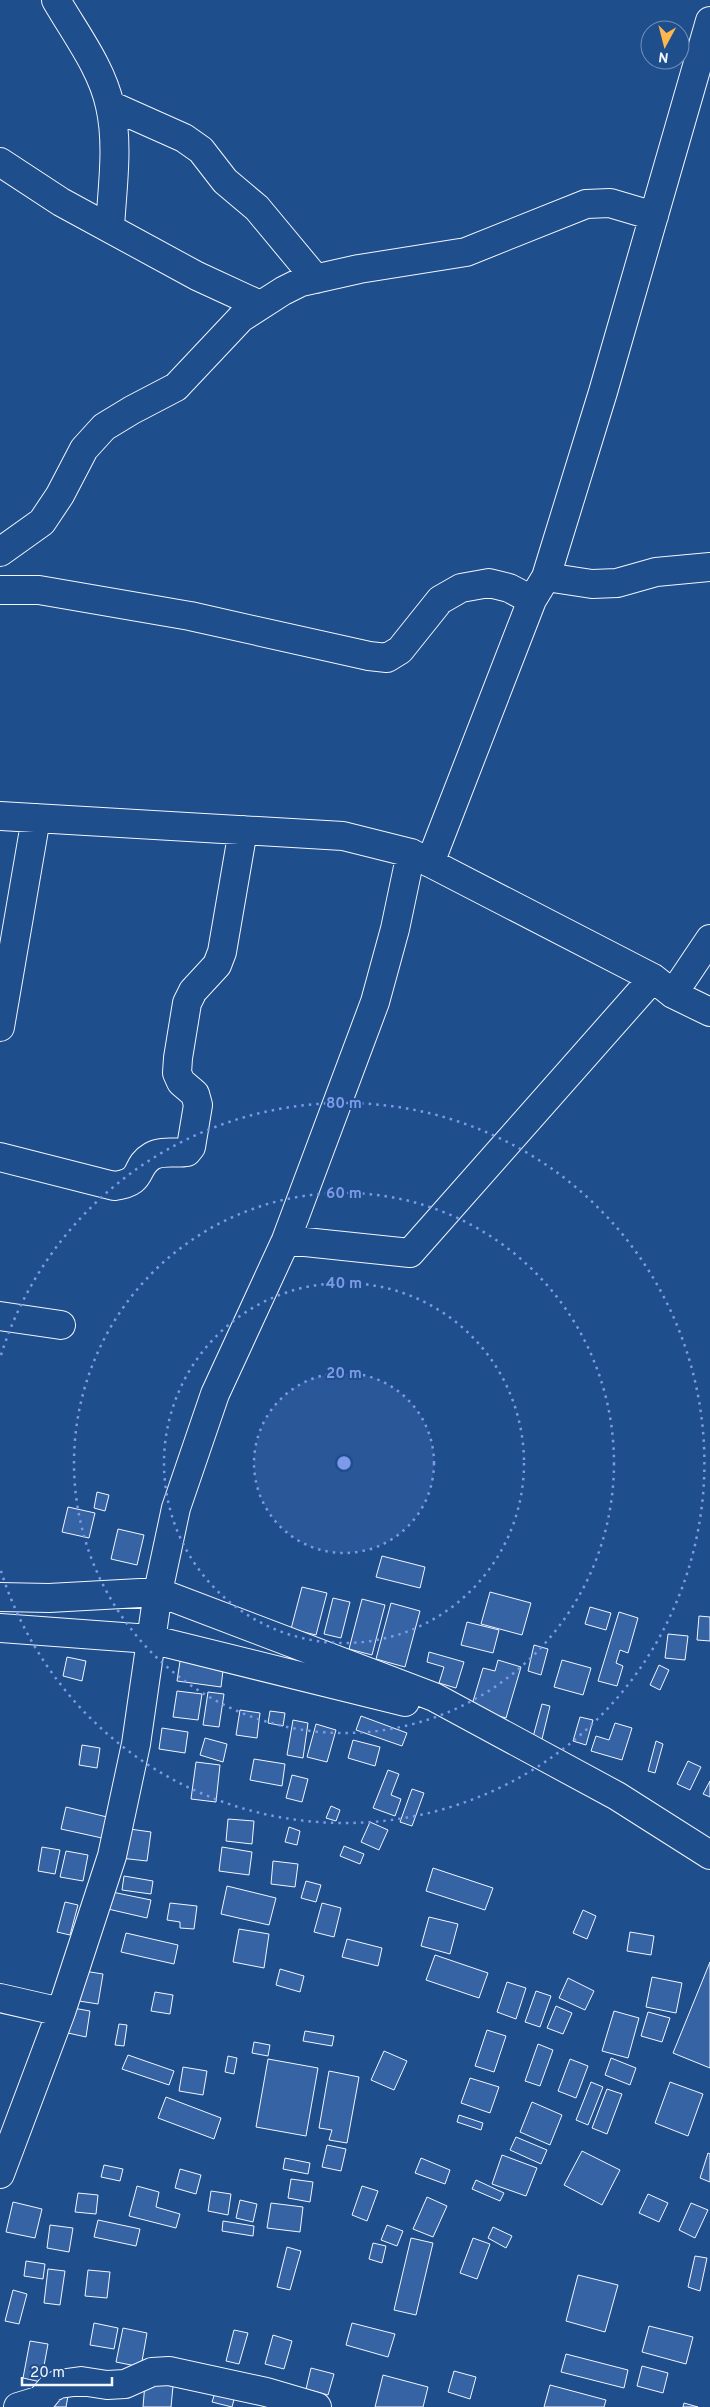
<svg xmlns="http://www.w3.org/2000/svg" width="710" height="2407" font-family="Overpass,sans-serif">
	<style>
		.building { fill: #3563a3; stroke: #f2f6ff }
		.lines { fill: none; stroke-linecap: round; stroke-linejoin: round }
		.minor-casing { stroke: #f2f6ff; stroke-width: 30 }
		.minor { stroke: #1f4e8c; stroke-width: 28 }
		.ring { fill: none; stroke: #7d9aea; stroke-width: 2.5; stroke-dasharray: 2.5 5 }
		.centre { fill: #7d9aea; stroke: #1f4e8c; stroke-width: 2.5 }
		.ring-label { font-size: 15px; text-anchor: middle; font-weight: bold; fill: #7d9aea; stroke: #1f4e8c; stroke-width: 4; stroke-linejoin: round; paint-order: stroke }
	</style>
	<rect width="100%" height="100%" fill="#1f4e8c"/>
	<path class="building" d="M97 1492 109 1495 105 1511 94 1508Z
		M68 1507 95 1513 89 1538 62 1532Z
		M118 1529 144 1535 137 1565 111 1559Z
		M382 1556 425 1567 420 1588 376 1577Z
		M302 1587 327 1593 316 1635 291 1629Z
		M490 1592 531 1603 522 1635 481 1624Z
		M333 1598 350 1602 341 1638 324 1634Z
		M362 1599 385 1605 372 1655 349 1649Z
		M391 1603 420 1611 405 1667 376 1659Z
		M590 1607 611 1613 606 1630 585 1624Z
		M619 1612 638 1618 628 1653 620 1650 616 1663 623 1666 617 1686 598 1681Z
		M699 1616 710 1617V1641L697 1640Z
		M467 1622 499 1630 493 1653 461 1645Z
		M668 1634 688 1636 685 1660 665 1658Z
		M534 1645 548 1649 541 1675 528 1671Z
		M429 1652 464 1662 456 1688 439 1683 444 1667 427 1662Z
		M181 1655 224 1662 221 1687 177 1681Z
		M67 1657 86 1661 82 1681 63 1676Z
		M498 1660 521 1667 506 1718 471 1708 483 1668 495 1671Z
		M562 1660 591 1668 583 1695 554 1687Z
		M659 1665 669 1670 660 1690 650 1685Z
		M177 1691 202 1694 198 1720 173 1717Z
		M208 1692 224 1694 219 1727 203 1725Z
		M542 1704 550 1706 542 1739 533 1737Z
		M240 1710 260 1713 257 1738 236 1735Z
		M270 1711 285 1713 283 1726 268 1723Z
		M361 1716 407 1733 402 1746 356 1730Z
		M580 1717 593 1720 586 1745 573 1741Z
		M293 1720 308 1723 303 1758 287 1755Z
		M615 1723 632 1728 622 1760 591 1751 596 1736 609 1740Z
		M316 1724 336 1730 327 1762 307 1757Z
		M162 1728 188 1732 185 1753 159 1749Z
		M205 1738 227 1744 223 1762 200 1755Z
		M353 1740 380 1747 375 1766 348 1758Z
		M656 1741 663 1744 655 1773 648 1771Z
		M82 1745 100 1748 97 1768 79 1765Z
		M254 1759 285 1764 282 1786 250 1780Z
		M688 1761 701 1767 690 1790 677 1784Z
		M196 1762 220 1765 216 1802 191 1799Z
		M388 1770 399 1774 391 1795 401 1799 395 1816 373 1808Z
		M292 1775 308 1779 302 1802 286 1798Z
		M710 1781V1797L703 1794Z
		M412 1789 424 1793 412 1826 400 1822Z
		M331 1806 340 1810 336 1821 326 1818Z
		M66 1807 107 1817 102 1838 61 1829Z
		M228 1819 254 1821 252 1844 226 1841Z
		M370 1822 388 1830 379 1850 361 1842Z
		M289 1827 300 1831 297 1845 285 1842Z
		M123 1828 151 1832 147 1861 120 1858Z
		M344 1846 364 1854 360 1864 340 1856Z
		M42 1847 60 1850 55 1874 38 1871Z
		M222 1847 252 1852 249 1875 219 1871Z
		M66 1851 88 1855 83 1881 60 1877Z
		M273 1861 298 1864 295 1887 271 1884Z
		M433 1868 493 1888 485 1910 426 1891Z
		M124 1876 153 1881 151 1894 122 1890Z
		M306 1881 321 1885 316 1902 301 1898Z
		M227 1886 276 1898 269 1925 221 1914Z
		M112 1892 151 1900 147 1918 108 1909Z
		M65 1902 78 1905 70 1935 57 1932Z
		M170 1903 197 1906 194 1929 180 1928V1922L167 1920Z
		M322 1903 341 1908 334 1937 314 1932Z
		M583 1910 596 1916 587 1939 573 1933Z
		M429 1917 458 1924 450 1954 421 1946Z
		M239 1929 269 1934 264 1968 233 1962Z
		M630 1932 654 1936 651 1955 627 1951Z
		M126 1933 178 1945 174 1964 121 1952Z
		M347 1939 382 1948 378 1966 342 1957Z
		M435 1955 488 1973 479 1998 426 1980Z
		M710 1962V2068L673 2053Z
		M280 1969 304 1976 300 1992 276 1985Z
		M84 1971 103 1974 98 2004 79 2001Z
		M652 1977 682 1983 676 2013 646 2007Z
		M568 1978 594 1991 585 2010 559 1998Z
		M507 1982 526 1988 516 2019 497 2012Z
		M536 1991 551 1996 540 2027 525 2022Z
		M155 1992 173 1995 170 2014 151 2011Z
		M556 2006 572 2013 563 2034 547 2028Z
		M73 2008 90 2011 86 2037 68 2033Z
		M614 2011 639 2018 628 2058 602 2051Z
		M648 2012 670 2018 662 2042 641 2036Z
		M119 2024 127 2025 124 2046 115 2045Z
		M487 2030 506 2036 494 2072 475 2066Z
		M305 2031 334 2036 332 2046 303 2041Z
		M254 2042 270 2045 268 2056 252 2053Z
		M538 2044 553 2050 540 2086 525 2081Z
		M384 2051 407 2061 394 2090 371 2080Z
		M128 2055 174 2071 169 2085 122 2069Z
		M228 2056 237 2058 234 2074 225 2072Z
		M611 2058 636 2068 630 2085 605 2075Z
		M268 2059 318 2068 306 2136 256 2127Z
		M570 2059 588 2066 576 2098 558 2091Z
		M183 2067 207 2071 203 2095 179 2091Z
		M329 2071 359 2077 347 2143 329 2140 332 2130 319 2128Z
		M470 2078 499 2087 490 2113 461 2103Z
		M591 2082 603 2087 588 2125 576 2120Z
		M670 2082 703 2094 688 2136 655 2123Z
		M607 2089 622 2094 607 2134 592 2128Z
		M166 2097 221 2118 214 2139 158 2118Z
		M532 2102 562 2115 550 2145 520 2132Z
		M459 2115 483 2123 481 2130 457 2122Z
		M516 2137 547 2150 541 2164 510 2150Z
		M327 2145 346 2149 341 2171 322 2167Z
		M582 2151 620 2170 602 2205 564 2185Z
		M708 2153 710 2154V2182L700 2178Z
		M502 2155 537 2168 526 2196 492 2184Z
		M285 2158 310 2163 308 2174 283 2169Z
		M421 2158 450 2170 445 2184 415 2173Z
		M104 2165 123 2169 120 2181 101 2177Z
		M180 2169 201 2175 196 2194 175 2188Z
		M291 2179 313 2182 310 2202 288 2198Z
		M476 2180 504 2193 500 2201 472 2189Z
		M137 2186 159 2192 156 2207 180 2214 176 2228 129 2216Z
		M362 2186 378 2191 367 2221 352 2215Z
		M211 2191 231 2194 228 2215 208 2211Z
		M78 2193 98 2195 96 2214 75 2212Z
		M648 2194 668 2203 659 2222 639 2213Z
		M427 2197 447 2206 433 2237 413 2229Z
		M240 2200 257 2204 253 2222 236 2218Z
		M13 2202 42 2209 35 2238 6 2232Z
		M271 2203 303 2207 300 2232 267 2228Z
		M691 2203 708 2210 695 2238 679 2230Z
		M98 2220 140 2229 136 2246 94 2237Z
		M223 2221 254 2226 253 2236 222 2231Z
		M50 2225 73 2228 69 2252 47 2248Z
		M387 2225 403 2231 397 2246 381 2240Z
		M493 2227 512 2236 506 2248 488 2238Z
		M411 2238 433 2243 416 2315 394 2310Z
		M473 2238 490 2244 477 2279 460 2273Z
		M373 2243 386 2246 382 2263 369 2259Z
		M287 2247 301 2251 290 2290 277 2287Z
		M695 2256 707 2258 700 2291 688 2287Z
		M26 2261 45 2264 43 2279 24 2276Z
		M48 2269 65 2271 60 2305 44 2303Z
		M88 2270 110 2272 107 2298 85 2296Z
		M578 2275 618 2285 605 2332 566 2321Z
		M13 2290 27 2294 19 2324 5 2321Z
		M94 2323 118 2328 114 2349 90 2345Z
		M352 2323 395 2334 388 2357 346 2345Z
		M649 2326 693 2337 686 2364 642 2352Z
		M123 2328 147 2333 141 2367 116 2362Z
		M234 2330 248 2333 239 2364 226 2361Z
		M273 2335 292 2341 284 2369 265 2364Z
		M30 2341 48 2344 41 2382 23 2378Z
		M566 2354 628 2370 624 2388 561 2372Z
		M642 2366 668 2373 663 2393 637 2386Z
		M311 2368 334 2374 328 2395 306 2389Z
		M454 2371 476 2377 470 2399 448 2392Z
		M383 2375 428 2387 423 2407H375Z
		M145 2383 173 2386 171 2407H143Z
		M550 2385 606 2400 604 2407H544Z
		M217 2387 236 2392 232 2407 212 2402Z
		M53 2394 68 2396 66 2407H51Z
		M684 2403 698 2407H683Z"/>
	<g class="lines">
		<defs>
			<path id="minor" d="M56 0C75 33 102 68 110 106 119 145 112 189 110 228
				M110 105 184 138 201 150 225 181 257 208 316 279
				M0 162 61 202 197 276 260 305
				M0 552 42 522 60 495 84 449 104 427 132 410 176 387 241 318 283 291 301 282 359 269 466 252 586 204 610 203 654 216
				M546 577 592 584 617 583 656 572 710 567
				M0 590H39L190 616 369 656 387 658 400 650 440 600 461 588 489 583 509 588 532 600
				M0 816 343 836 411 853 653 978 673 994 710 1012
				M430 863 532 600 546 577 603 392 710 21
				M673 994 710 939
				M0 1027 36 818
				M0 1157 114 1186C146 1182 133 1167 152 1156 162 1150 176 1154 187 1152L191 1147 198 1105 195 1094 181 1082 177 1073 178 1058 187 1003 193 991 217 965 222 952 243 830
				M286 1240 410 1253 653 978
				M0 1316 61 1325
				M0 1597 49 1598 158 1592 434 1697 617 1796 710 1855
				M0 1628 150 1639 405 1702
				M0 1998 61 2012
				M0 2174 61 2012 112 1856 136 1744 158 1592 176 1508 215 1394 286 1240 375 1002 395 929 411 853
				M18 2407 41 2400 51 2388 59 2384 81 2381 107 2385 125 2384 152 2372 169 2371 266 2392 317 2407"/>
		</defs>
		<use href="#minor" class="minor-casing"/>
		<use href="#minor" class="minor"/>
	</g>
	<circle cx="344" cy="1463" r="90" fill="#7d9aea" fill-opacity=".12"/>
	<g class="ring">
		<circle cx="344" cy="1463" r="90"/>
		<circle cx="344" cy="1463" r="180"/>
		<circle cx="344" cy="1463" r="270"/>
		<path d="M1 1355A360 360 0 1 1 1 1571"/>
	</g>
	<circle cx="344" cy="1463" r="8" class="centre"/>
	<g class="ring-label">
		<text x="344" y="1108">80 m</text>
		<text x="344" y="1198">60 m</text>
		<text x="344" y="1288">40 m</text>
		<text x="344" y="1378">20 m</text>
	</g>
	<g transform="translate(665 45) rotate(187)"><circle r="24" fill="#1f4e8c" stroke="#7391ba"/>
	<path d="M0-4L9 19L0 12L-9 19Z" fill="#ffb74d"/>
	<text y="-8" font-size="14" font-weight="bold" text-anchor="middle" fill="#f2f6ff">N</text>
	</g>
	<path d="M22 2377v8h90v-8" fill="none" stroke="#f2f6ff" stroke-width="2.5"/>
	<text x="30" y="2377" font-size="15" fill="#f2f6ff" stroke="#1f4e8c" stroke-width="4" paint-order="stroke">20 m</text>
</svg>
